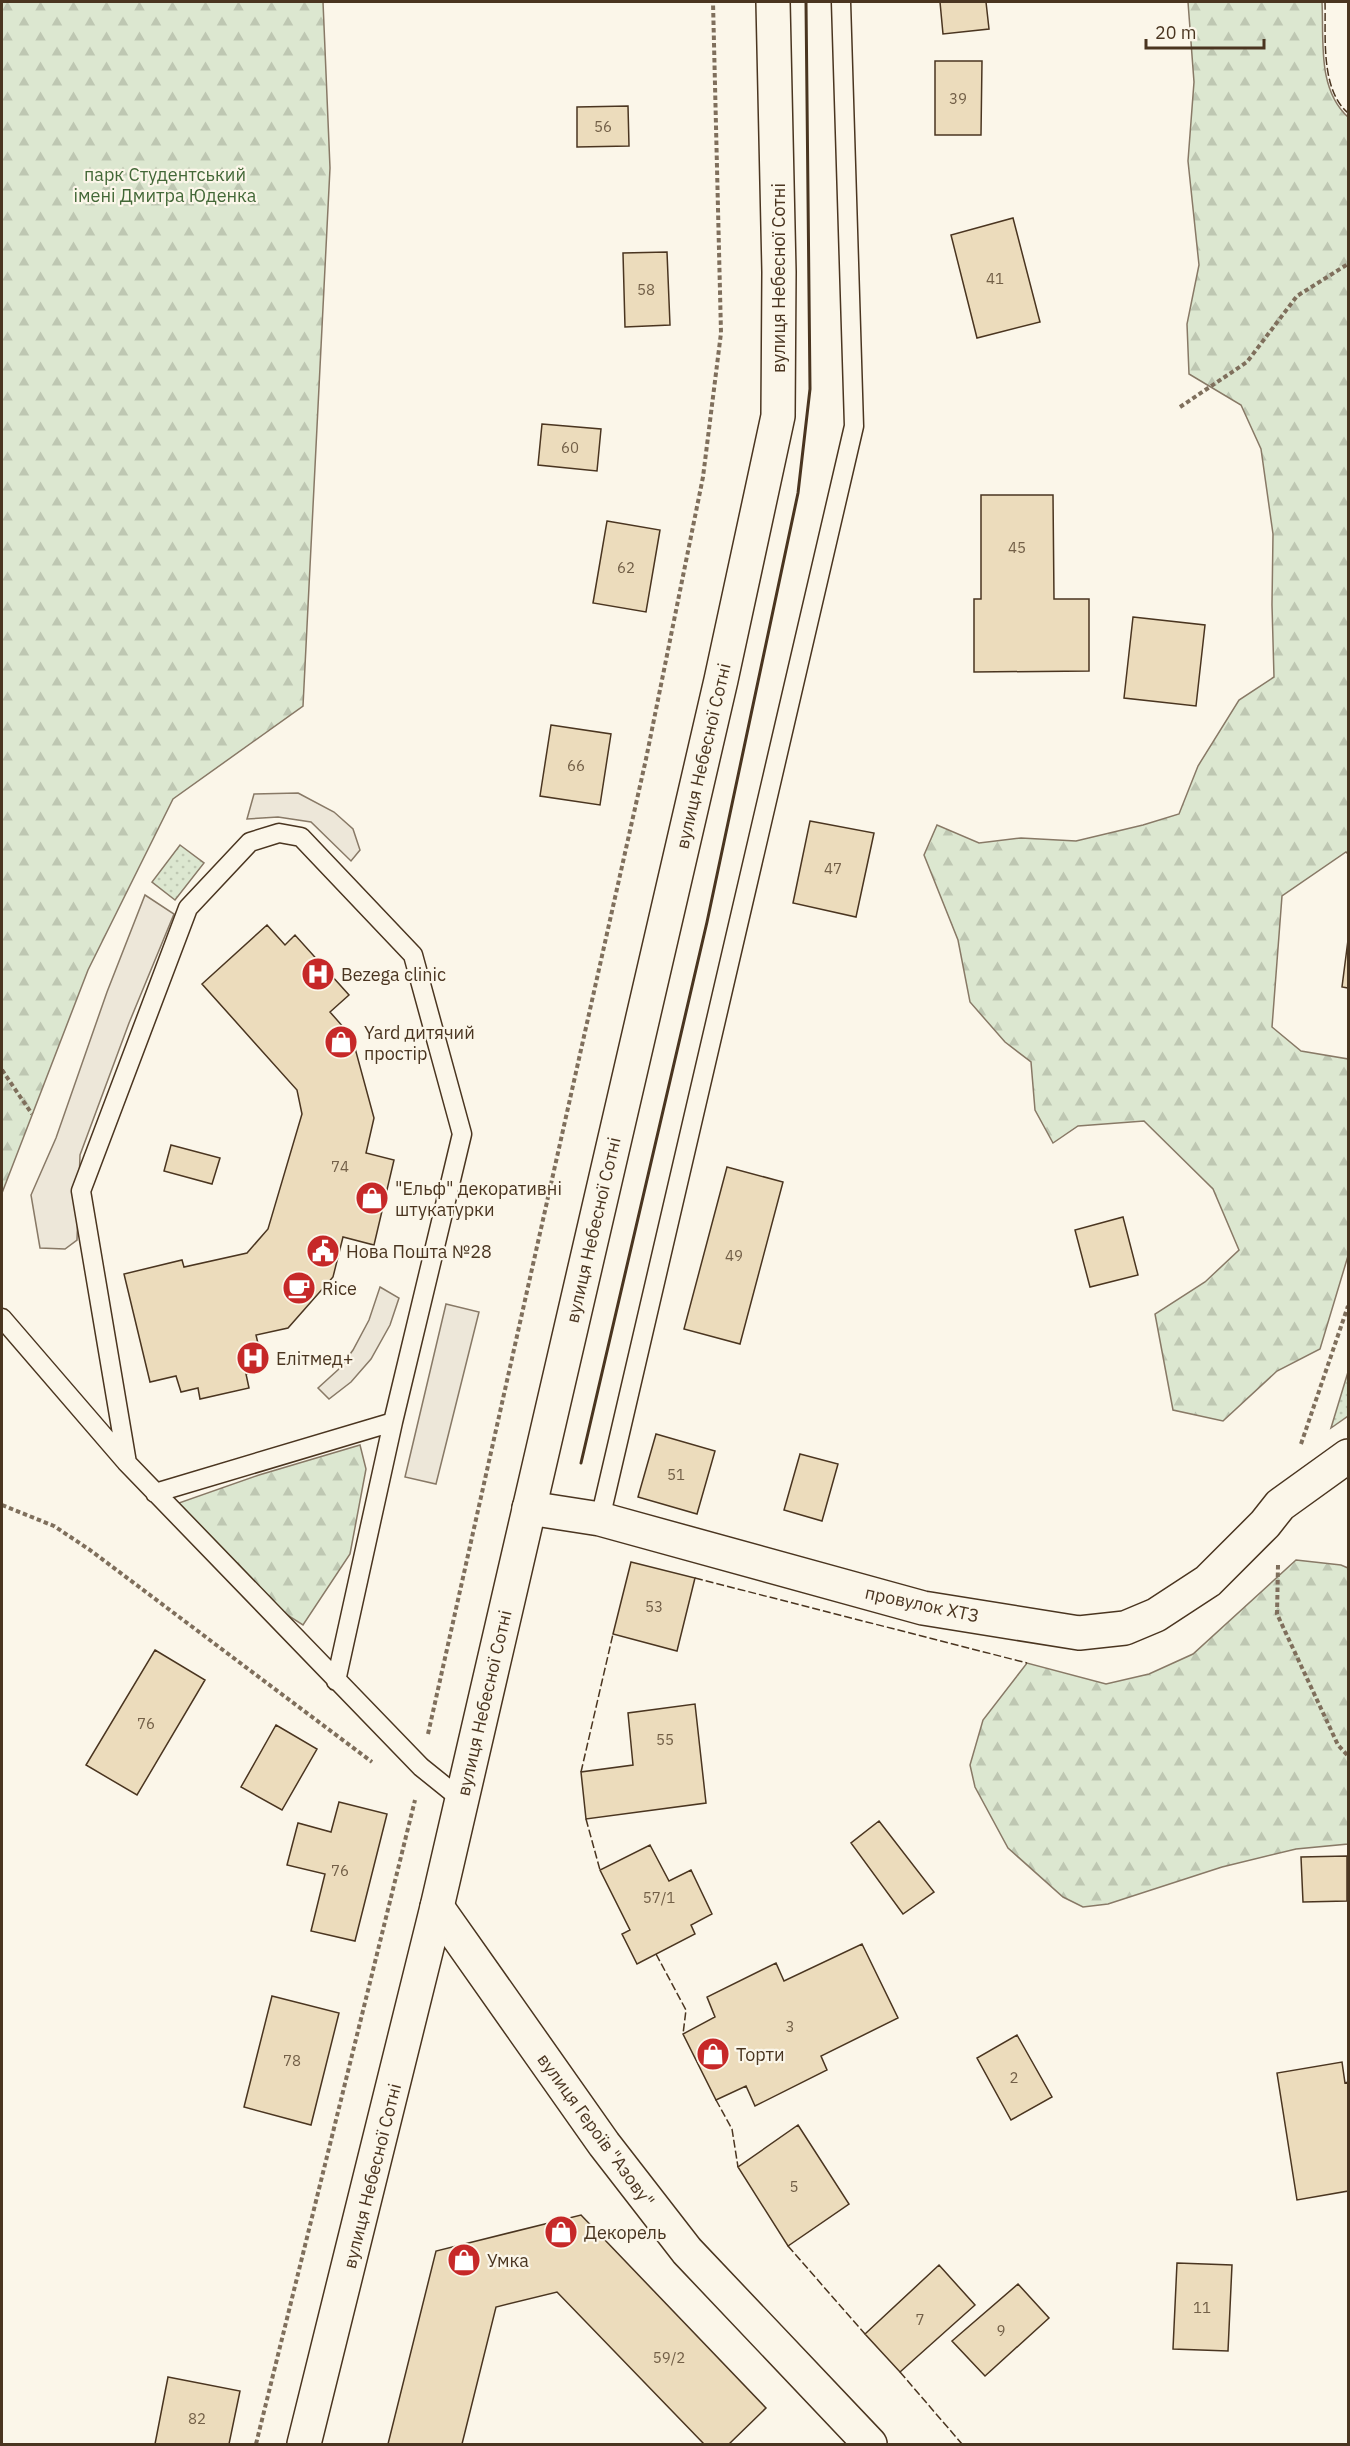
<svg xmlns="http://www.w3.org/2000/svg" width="1350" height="2446" font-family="'IBM Plex Sans',sans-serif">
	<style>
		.green { fill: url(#green-dots); stroke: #887966; stroke-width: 1.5 }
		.forest { fill: url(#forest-firs); stroke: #887966; stroke-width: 1.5 }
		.parking { fill: #ede7d9; stroke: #887966; stroke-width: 1.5 }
		.building { fill: #ecdcbc; stroke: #4a3520; stroke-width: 1.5 }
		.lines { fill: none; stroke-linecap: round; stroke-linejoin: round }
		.lane-casing { stroke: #4a3520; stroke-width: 21 }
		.street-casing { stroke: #4a3520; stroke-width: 36 }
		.secondary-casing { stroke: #4a3520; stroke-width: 36 }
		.primary-casing { stroke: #4a3520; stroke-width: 36 }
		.path { stroke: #7f6f5c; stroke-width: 4; stroke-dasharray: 4.5 3; stroke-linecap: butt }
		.lane { stroke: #fbf6e9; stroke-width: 18 }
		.street { stroke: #fbf6e9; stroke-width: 33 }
		.secondary { stroke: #fbf6e9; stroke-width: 33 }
		.primary { stroke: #fbf6e9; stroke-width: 33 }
		.fence { stroke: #4a3520; stroke-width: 1.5; stroke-dasharray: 8 3; stroke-linecap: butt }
		.wall { stroke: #4a3520; stroke-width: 3 }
		.labels { text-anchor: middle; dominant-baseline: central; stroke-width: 4.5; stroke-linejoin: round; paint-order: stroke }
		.number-label { font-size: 15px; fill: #725f47 }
		.park-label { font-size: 18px; fill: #436837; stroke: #fbf6e9 }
		.street-label { font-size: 18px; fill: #4a3520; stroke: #fbf6e9 }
		.poi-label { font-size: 18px; fill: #4a3520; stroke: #fbf6e9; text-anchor: start }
	</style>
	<defs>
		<pattern id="green-dots" width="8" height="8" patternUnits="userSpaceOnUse" patternTransform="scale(1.5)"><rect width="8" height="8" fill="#dce7d0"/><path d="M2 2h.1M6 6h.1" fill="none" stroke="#bec7b2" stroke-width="1.8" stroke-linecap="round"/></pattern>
		<pattern id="forest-firs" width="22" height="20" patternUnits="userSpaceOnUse" patternTransform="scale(1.5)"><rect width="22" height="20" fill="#dce7d0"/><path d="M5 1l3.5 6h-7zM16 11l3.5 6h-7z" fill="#bec7b2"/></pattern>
	</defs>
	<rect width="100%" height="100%" fill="#fbf6e9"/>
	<path class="green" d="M180 845 204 863 175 900 152 882Z
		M1348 1372V1416L1331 1428Z"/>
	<path class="forest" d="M2 2H323L330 168 303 706 173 799 88 970 2 1193Z
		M1188 2H1322C1324 40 1317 89 1348 117V854L1346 852 1282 896 1272 1027 1301 1051 1348 1059V1256L1320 1349 1277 1371 1223 1421 1173 1410 1155 1314 1205 1282 1239 1250 1213 1189 1144 1121 1078 1126 1053 1143 1035 1110 1031 1062 1005 1042 970 1002 958 940 924 855 937 825 979 843 1021 838 1076 841 1143 825 1179 814 1198 766 1239 700 1274 677 1272 605 1273 534 1261 449 1241 405 1189 374 1187 324 1199 265 1188 161 1194 82Z
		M360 1445 366 1469 350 1554 303 1625 273 1606 176 1504 259 1475Z
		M1296 1560 1341 1565 1348 1568V1844L1296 1849 1222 1867 1108 1904 1083 1907 1063 1897 1008 1848 975 1787 970 1765 983 1720 1027 1663 1106 1684 1149 1674 1193 1654Z"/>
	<path class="parking" d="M298 793 334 812 353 829 360 850 351 861 311 822 278 817 247 819 254 794Z
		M145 895 174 914 129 1023 80 1155 77 1240 65 1249 40 1248 31 1195 56 1138 107 992Z
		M380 1287 399 1298 390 1325 371 1359 351 1382 329 1399 318 1388 340 1368 353 1350 369 1320Z
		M446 1304 479 1312 436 1484 405 1477Z"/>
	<path class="building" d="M940 2H986L989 29 943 34Z
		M935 61H982L981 135H935Z
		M628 106 629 146 577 147V107Z
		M1013 218 1040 322 977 338 951 235Z
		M667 252 670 325 625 327 623 253Z
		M542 424 601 429 597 471 538 465Z
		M981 495H1053L1054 599H1089V671L974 672V599H981Z
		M607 521 660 530 646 612 593 603Z
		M1133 617 1205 625 1196 706 1124 698Z
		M551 725 611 734 600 805 540 796Z
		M810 821 874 833 856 917 793 903Z
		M267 925 285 945 295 935 349 995 330 1012 352 1037 374 1118 366 1153 394 1160 374 1245 343 1237 333 1277 288 1328 256 1335 264 1369 246 1374 249 1388 200 1399 198 1388 181 1392 176 1376 150 1382 124 1274 182 1260 184 1267 247 1253 268 1229 302 1114 297 1090 202 984Z
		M1348 940V988L1342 987Z
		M171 1145 220 1158 212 1184 164 1171Z
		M727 1167 783 1182 740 1344 684 1329Z
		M1123 1217 1138 1275 1090 1287 1075 1230Z
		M656 1434 715 1451 697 1514 638 1497Z
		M800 1454 838 1464 822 1521 784 1510Z
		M631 1562 695 1578 677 1651 613 1634Z
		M155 1650 205 1680 137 1795 86 1765Z
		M695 1704 706 1803 586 1819 581 1772 633 1765 628 1713Z
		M276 1725 317 1749 282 1810 241 1787Z
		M339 1802 387 1814 355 1941 311 1931 325 1874 287 1865 298 1823 331 1832Z
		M879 1821 934 1892 903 1914 851 1843Z
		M650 1845 669 1881 691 1870 712 1914 691 1925 695 1934 637 1964 622 1934 630 1930 600 1870Z
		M1347 1856V1901L1303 1902 1301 1857Z
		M862 1944 898 2018 821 2056 827 2070 755 2106 746 2086 716 2100 683 2034 715 2017 707 1997 776 1963 784 1981Z
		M272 1996 339 2013 311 2125 244 2107Z
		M1017 2035 1052 2097 1011 2120 977 2058Z
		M1342 2062 1345 2083 1348 2082V2191L1297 2200 1277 2073Z
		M798 2125 849 2204 788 2246 738 2167Z
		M581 2215 766 2408 729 2444H704L557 2292 496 2307 462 2444H388L436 2251Z
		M1177 2263 1232 2265 1228 2351 1173 2349Z
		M939 2265 975 2305 900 2372 865 2334Z
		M1018 2284 1049 2318 985 2376 952 2341Z
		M168 2377 240 2391 229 2444H155Z"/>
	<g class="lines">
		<defs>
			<path id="lane" d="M2 1318 127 1463 421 1767 462 1800
				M127 1463 81 1191 188 908 250 842 279 833 301 837 413 955 462 1134 393 1422 155 1493
				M600 1519 854 426 841 2
				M336 1681 393 1422"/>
			<path id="street" d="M529 1508 600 1519 923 1608 1079 1633 1125 1628 1156 1615 1208 1581 1265 1524 1280 1505 1348 1456"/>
			<path id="secondary" d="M437 1907 604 2144 687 2251 870 2444"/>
			<path id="primary" d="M304 2444 437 1907 721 680 778 416 779 272 773 2"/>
		</defs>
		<use href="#lane" class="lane-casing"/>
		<use href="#street" class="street-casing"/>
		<use href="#secondary" class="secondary-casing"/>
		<use href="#primary" class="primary-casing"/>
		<path class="path" d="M1180 407 1247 362 1297 296 1348 264
			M2 1070 32 1114
			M1301 1444 1348 1306
			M2 1505 54 1526 90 1550 372 1762
			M1278 1565 1277 1614 1338 1745 1348 1756
			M428 1734 646 759 703 477 721 333 713 2
			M256 2444 415 1800"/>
		<use href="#lane" class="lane"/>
		<use href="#street" class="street"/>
		<use href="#secondary" class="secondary"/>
		<use href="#primary" class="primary"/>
		<path class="fence" d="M1325 2C1326 36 1320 89 1348 113
			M695 1578 1027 1663
			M581 1772 613 1634
			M586 1819 600 1870
			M656 1954 686 2010 683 2034
			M716 2100 732 2129 738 2167
			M788 2246 865 2334
			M900 2372 962 2444"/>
		<path class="wall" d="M581 1463 707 922 798 493 810 389 806 2"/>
	</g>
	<defs>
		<symbol id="hospital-disc" viewBox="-11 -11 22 22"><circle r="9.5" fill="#c62828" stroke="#fbf6e9"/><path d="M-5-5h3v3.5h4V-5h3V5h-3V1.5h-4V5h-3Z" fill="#fff"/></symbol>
		<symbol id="shop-disc" viewBox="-11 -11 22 22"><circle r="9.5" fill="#c62828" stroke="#fbf6e9"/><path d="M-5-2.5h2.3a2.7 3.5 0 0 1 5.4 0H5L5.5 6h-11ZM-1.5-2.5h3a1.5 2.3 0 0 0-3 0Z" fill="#fff"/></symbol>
		<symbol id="civic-disc" viewBox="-11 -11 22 22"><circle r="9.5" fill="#c62828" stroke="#fbf6e9"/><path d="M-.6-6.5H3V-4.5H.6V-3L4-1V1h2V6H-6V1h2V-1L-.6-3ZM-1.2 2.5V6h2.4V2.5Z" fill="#fff"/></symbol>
		<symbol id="cafe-disc" viewBox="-11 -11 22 22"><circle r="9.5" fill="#c62828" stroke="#fbf6e9"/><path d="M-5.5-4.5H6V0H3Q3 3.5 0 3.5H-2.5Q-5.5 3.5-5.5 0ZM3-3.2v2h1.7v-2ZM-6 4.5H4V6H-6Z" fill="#fff"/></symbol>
	</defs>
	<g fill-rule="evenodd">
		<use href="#hospital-disc" x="299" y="955" width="38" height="38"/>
		<use href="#shop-disc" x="322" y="1023" width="38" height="38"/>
		<use href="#shop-disc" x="353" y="1179" width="38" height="38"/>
		<use href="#civic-disc" x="304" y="1232" width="38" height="38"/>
		<use href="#cafe-disc" x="280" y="1269" width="38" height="38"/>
		<use href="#hospital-disc" x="234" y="1339" width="38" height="38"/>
		<use href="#shop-disc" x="694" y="2035" width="38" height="38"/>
		<use href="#shop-disc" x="542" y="2213" width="38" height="38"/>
		<use href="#shop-disc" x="445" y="2241" width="38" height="38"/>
	</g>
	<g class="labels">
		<g class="number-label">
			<text x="958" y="98">39</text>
			<text x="603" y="126">56</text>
			<text x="995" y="278">41</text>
			<text x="646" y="289">58</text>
			<text x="570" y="447">60</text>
			<text x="1017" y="547">45</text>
			<text x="626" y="567">62</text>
			<text x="576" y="765">66</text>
			<text x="833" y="868">47</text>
			<text x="340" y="1166">74</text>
			<text x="734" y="1255">49</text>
			<text x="676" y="1474">51</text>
			<text x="654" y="1606">53</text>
			<text x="146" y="1723">76</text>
			<text x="665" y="1739">55</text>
			<text x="340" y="1870">76</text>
			<text x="659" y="1897">57/1</text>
			<text x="790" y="2026">3</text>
			<text x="292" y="2060">78</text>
			<text x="1014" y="2077">2</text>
			<text x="794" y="2186">5</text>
			<text x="1202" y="2307">11</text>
			<text x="920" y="2319">7</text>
			<text x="1001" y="2330">9</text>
			<text x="669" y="2357">59/2</text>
			<text x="197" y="2418">82</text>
		</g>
		<g class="park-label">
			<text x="165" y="174">парк Студентський<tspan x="165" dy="21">імені Дмитра Юденка</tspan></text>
		</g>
		<g class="street-label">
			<text transform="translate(778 278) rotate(-90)">вулиця Небесної Сотні</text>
			<text transform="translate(703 756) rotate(-77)">вулиця Небесної Сотні</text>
			<text transform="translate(593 1230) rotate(-77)">вулиця Небесної Сотні</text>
			<text transform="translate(922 1604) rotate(12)">провулок ХТЗ</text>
			<text transform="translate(484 1703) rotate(-77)">вулиця Небесної Сотні</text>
			<text transform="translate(596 2130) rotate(54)">вулиця Героїв "Азову"</text>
			<text transform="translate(372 2176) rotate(-76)">вулиця Небесної Сотні</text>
		</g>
		<g class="poi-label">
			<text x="341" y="974">Bezega clinic</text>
			<text x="364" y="1032">Yard дитячий<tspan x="364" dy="21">простір</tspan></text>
			<text x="395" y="1188">"Ельф" декоративні<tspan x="395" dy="21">штукатурки</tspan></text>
			<text x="346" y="1251">Нова Пошта №28</text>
			<text x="322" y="1288">Rice</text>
			<text x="276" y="1358">Елітмед+</text>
			<text x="736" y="2054">Торти</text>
			<text x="584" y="2232">Декорель</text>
			<text x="487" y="2260">Умка</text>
		</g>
	</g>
	<rect width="1350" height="2446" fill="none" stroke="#4a3520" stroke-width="6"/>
	<path d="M1146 39v9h118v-9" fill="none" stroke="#4a3520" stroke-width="3"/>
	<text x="1155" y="39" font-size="18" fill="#4a3520" stroke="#fbf6e9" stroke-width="4.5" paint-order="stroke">20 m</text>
</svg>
